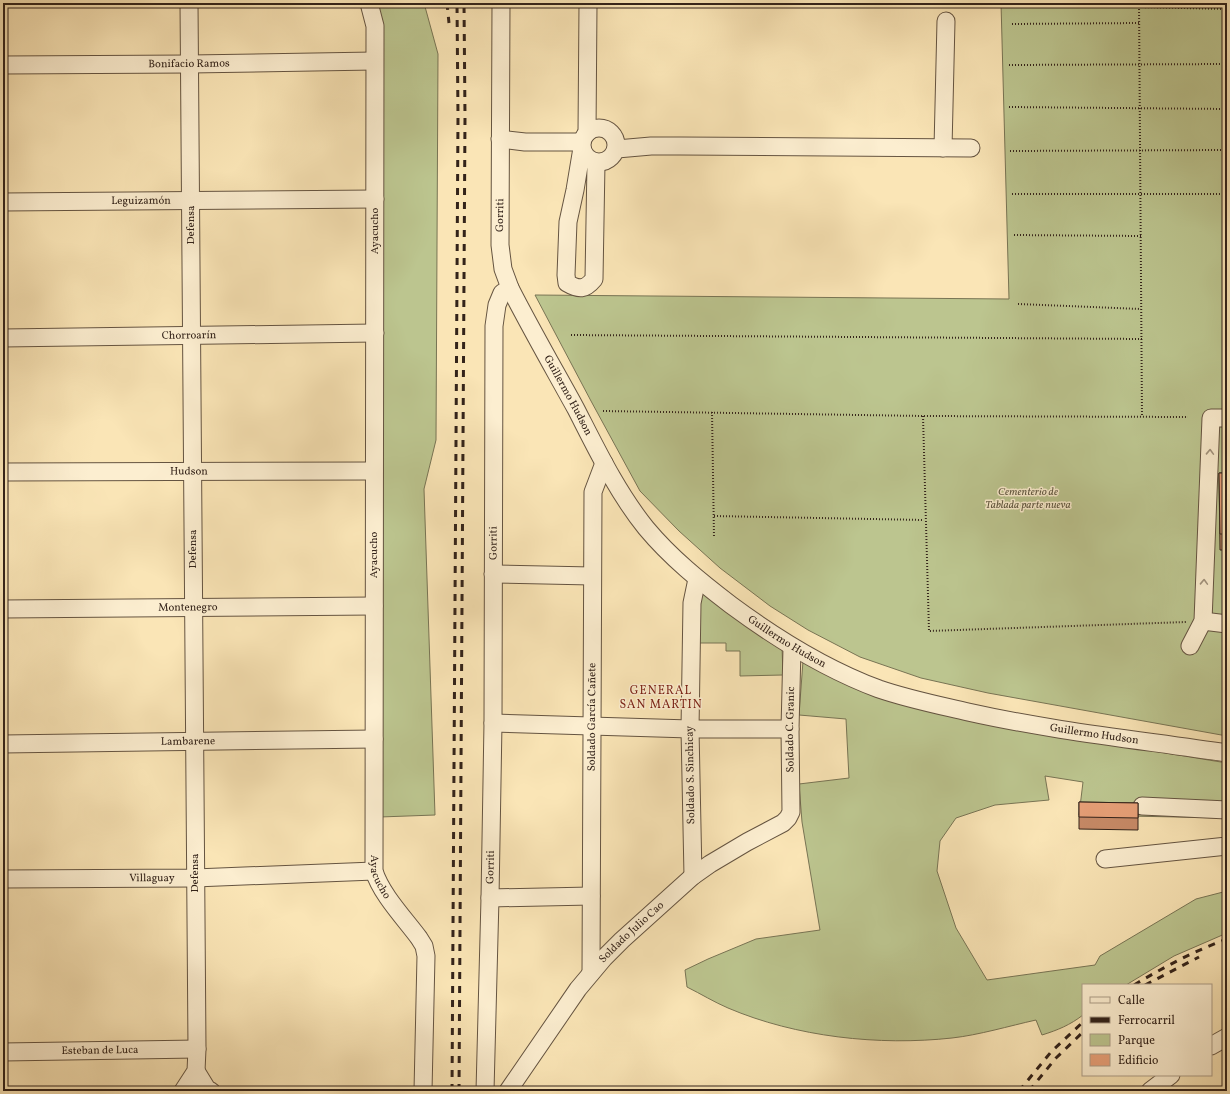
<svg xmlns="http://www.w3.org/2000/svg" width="1230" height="1094" font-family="Vollkorn,serif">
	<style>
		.green { fill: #bcc58f; stroke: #787454 }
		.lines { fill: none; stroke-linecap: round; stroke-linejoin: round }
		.minor-casing { stroke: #655441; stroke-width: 19 }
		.path { stroke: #33231a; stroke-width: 2; stroke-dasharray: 1 2; stroke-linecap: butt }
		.minor { stroke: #fceed0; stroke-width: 17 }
		.rail { stroke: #33231a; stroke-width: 3; stroke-dasharray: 7 7; stroke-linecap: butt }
		.wall { fill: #c78a67; stroke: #33231a }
		.building { fill: #e7a078; stroke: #33231a }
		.oneway { stroke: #a2937e }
		.labels { text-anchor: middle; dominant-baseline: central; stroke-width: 3; stroke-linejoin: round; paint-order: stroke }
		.street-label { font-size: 11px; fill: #33231a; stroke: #fceed0 }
		.park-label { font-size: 11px; font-style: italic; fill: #5c543d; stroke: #fceed0 }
		.neighbourhood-label { font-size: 12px; letter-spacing: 1px; fill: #7a1f14; stroke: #fceed0 }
	</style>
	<rect width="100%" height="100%" fill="#fae5b6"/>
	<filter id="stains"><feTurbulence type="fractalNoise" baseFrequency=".005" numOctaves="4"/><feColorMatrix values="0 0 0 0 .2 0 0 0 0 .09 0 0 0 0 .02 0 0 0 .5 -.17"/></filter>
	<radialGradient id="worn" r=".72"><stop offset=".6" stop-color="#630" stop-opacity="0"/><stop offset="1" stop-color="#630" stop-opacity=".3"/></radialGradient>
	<path class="green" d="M373 3H424L438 54 436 440 424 489 435 815 380 817Z
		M1001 3H1227V736L988 693 921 678 860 657 808 630 770 606 720 568 679 531 640 491 591 401 535 295 1009 299Z
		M702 593 782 647 783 675 740 676V651H726V643H698L699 595Z
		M803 661 1006 727 1227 763V818L1079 815 1083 782 1045 776 1049 800 995 805 956 818 940 841 937 871 956 928 987 980 1095 965 1100 956 1196 899 1227 891V933L1174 956 1126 985H1083V1015C1070 1025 1058 1030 1042 1035L1036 1020C1009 1026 979 1035 952 1038 879 1046 796 1037 728 1008 714 1002 701 994 687 987L685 970 708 959 756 939 820 930 802 822 799 784 849 778 846 719 799 715Z"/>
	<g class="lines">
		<defs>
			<g id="minor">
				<path id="s1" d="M369 3 375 26 374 871C381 894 405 919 419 938L424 946 426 956 423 1091"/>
				<path id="s2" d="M3 65 190 64 374 61"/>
				<circle cx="599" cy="145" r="17"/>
				<path d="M587 133 588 5"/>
				<path d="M500 139 525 142H582"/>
				<path d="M582 148 575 190 568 222 566 275 567 283C579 290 585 290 594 279L596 163"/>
				<path d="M943 148 946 21"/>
				<path d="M617 149 651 146H680L971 148"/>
				<path id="s3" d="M3 202 375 199"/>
				<path id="s4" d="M510 288C531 329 554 369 576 409 597 450 617 492 646 528 671 558 701 582 731 605 777 639 825 669 879 689 908 699 938 705 968 712 1053 731 1140 740 1227 753"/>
				<path id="s5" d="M3 338 375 333"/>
				<path id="s6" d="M3 472 374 471"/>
				<path d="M493 574 592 576"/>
				<path id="s7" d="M3 609 374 606"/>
				<path d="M1203 621 1227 624"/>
				<path d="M1190 646 1203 621 1211 418H1227"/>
				<path d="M493 723 690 729H790"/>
				<path id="s8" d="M3 744 374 739"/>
				<path d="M1142 806 1227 810"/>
				<path d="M1105 859 1227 846"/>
				<path d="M693 876 690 729 692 603 697 579"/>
				<path id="s9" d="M3 879 195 878 374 871"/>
				<path d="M490 898 591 896"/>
				<path id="s10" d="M591 973 593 492 604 463"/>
				<path d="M1211 1046 1227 1037"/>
				<path id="s11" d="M3 1052 197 1049"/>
				<path d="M196 1071 207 1089 211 1091"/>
				<path d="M183 1091 196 1071 197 1049 189 3"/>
				<path id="s12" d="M485 1091 490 898 493 723 494 326 497 305 502 293 510 288 503 269 500 245 501 3"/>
				<path id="s13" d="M508 1091 578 989 604 958 622 940 693 876 710 864 747 842 783 823 788 818 791 812 790 729 792 648"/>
				<path d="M1150 1091 1171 1075"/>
			</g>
		</defs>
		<use href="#minor" class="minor-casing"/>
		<path class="path" d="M1139 3 1142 417
			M1139 7 1225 9 1227 7
			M1012 24 1139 23
			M1009 65 1227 64
			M1009 107 1227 109
			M1010 151 1227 150
			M1012 194H1227
			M1014 235 1141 236
			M1018 304 1141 309
			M571 335 1142 339
			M603 411 923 416 1188 417
			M712 412 714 537
			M923 416 929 631 1186 622
			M714 516 924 520"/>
		<use href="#minor" class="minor"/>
		<path class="rail" d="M447 3 449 23
			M1134 985C1164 967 1194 951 1227 939
			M1145 985 1199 957
			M452 1091 458 117 457 3
			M459 1091 465 117 464 3
			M1019 1091 1051 1052 1083 1022
			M1029 1091 1056 1058 1083 1032"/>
	</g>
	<path class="wall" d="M1219 473H1227V550H1220Z
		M1079 802 1138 803V830L1079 829Z"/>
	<path class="building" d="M1219 473H1227V534H1220Z
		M1079 802 1138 803V818L1079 817Z"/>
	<defs><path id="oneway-chevron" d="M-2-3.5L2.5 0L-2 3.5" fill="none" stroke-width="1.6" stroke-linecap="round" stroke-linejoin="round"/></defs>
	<g class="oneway">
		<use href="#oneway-chevron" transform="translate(1210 452) rotate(-88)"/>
		<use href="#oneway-chevron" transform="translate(1204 582) rotate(-88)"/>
	</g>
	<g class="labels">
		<g class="street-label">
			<text stroke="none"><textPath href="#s2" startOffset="186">Bonifacio Ramos</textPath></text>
			<text stroke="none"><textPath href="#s3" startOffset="138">Leguizamón</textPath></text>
			<text stroke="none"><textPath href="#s12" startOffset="883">Gorriti</textPath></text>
			<text transform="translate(191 225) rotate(-90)">Defensa</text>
			<text transform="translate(375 231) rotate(-90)">Ayacucho</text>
			<text stroke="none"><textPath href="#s5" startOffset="186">Chorroarín</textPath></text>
			<text stroke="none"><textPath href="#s4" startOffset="122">Guillermo Hudson</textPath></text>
			<text stroke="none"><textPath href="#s6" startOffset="186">Hudson</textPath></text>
			<text stroke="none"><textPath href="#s12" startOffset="548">Gorriti</textPath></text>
			<text transform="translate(193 549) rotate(-90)">Defensa</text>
			<text transform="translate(374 555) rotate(-90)">Ayacucho</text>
			<text stroke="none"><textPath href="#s7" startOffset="185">Montenegro</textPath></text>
			<text stroke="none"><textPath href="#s4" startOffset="458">Guillermo Hudson</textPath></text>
			<text stroke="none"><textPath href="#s10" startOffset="256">Soldado García Cañete</textPath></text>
			<text stroke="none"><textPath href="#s13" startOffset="486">Soldado C. Granic</textPath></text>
			<text stroke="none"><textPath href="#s4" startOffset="782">Guillermo Hudson</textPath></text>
			<text stroke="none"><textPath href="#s8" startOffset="185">Lambarene</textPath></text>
			<text transform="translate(691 775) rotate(-91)">Soldado S. Sinchicay</text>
			<text stroke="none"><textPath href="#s12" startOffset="224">Gorriti</textPath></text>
			<text transform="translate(195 873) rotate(-90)">Defensa</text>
			<text stroke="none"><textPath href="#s1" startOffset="876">Ayacucho</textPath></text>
			<text stroke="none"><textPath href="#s9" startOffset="149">Villaguay</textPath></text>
			<text stroke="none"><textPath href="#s13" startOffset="202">Soldado Julio Cao</textPath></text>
			<text stroke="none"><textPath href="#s11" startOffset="97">Esteban de Luca</textPath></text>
		</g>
		<g class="park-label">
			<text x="1028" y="492">Cementerio de<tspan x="1028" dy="13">Tablada parte nueva</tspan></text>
		</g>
		<g class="neighbourhood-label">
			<text x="661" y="691">GENERAL<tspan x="661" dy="14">SAN MARTIN</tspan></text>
		</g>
	</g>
	<rect width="1230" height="1094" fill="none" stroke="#fae5b6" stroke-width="16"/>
	<rect x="4" y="4" width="1222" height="1086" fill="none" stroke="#33231a" stroke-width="2"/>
	<rect x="8" y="8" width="1214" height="1078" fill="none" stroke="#33231a"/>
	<rect x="1082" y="984" width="130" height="92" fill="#fceed0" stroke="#ac9d87"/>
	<rect x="1090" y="997" width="20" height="6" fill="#fceed0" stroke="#ac9d87"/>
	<text x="1118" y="1004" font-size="12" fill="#33231a">Calle</text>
	<rect x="1090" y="1017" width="20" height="6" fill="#33231a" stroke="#ac9d87"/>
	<text x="1118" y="1024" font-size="12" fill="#33231a">Ferrocarril</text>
	<rect x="1090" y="1034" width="20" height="12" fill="#bcc58f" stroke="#ac9d87"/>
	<text x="1118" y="1044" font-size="12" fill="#33231a">Parque</text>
	<rect x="1090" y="1054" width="20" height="12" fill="#e7a078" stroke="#ac9d87"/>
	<text x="1118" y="1064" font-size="12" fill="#33231a">Edificio</text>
	<rect width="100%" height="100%" filter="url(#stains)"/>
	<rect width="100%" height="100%" fill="url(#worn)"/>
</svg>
